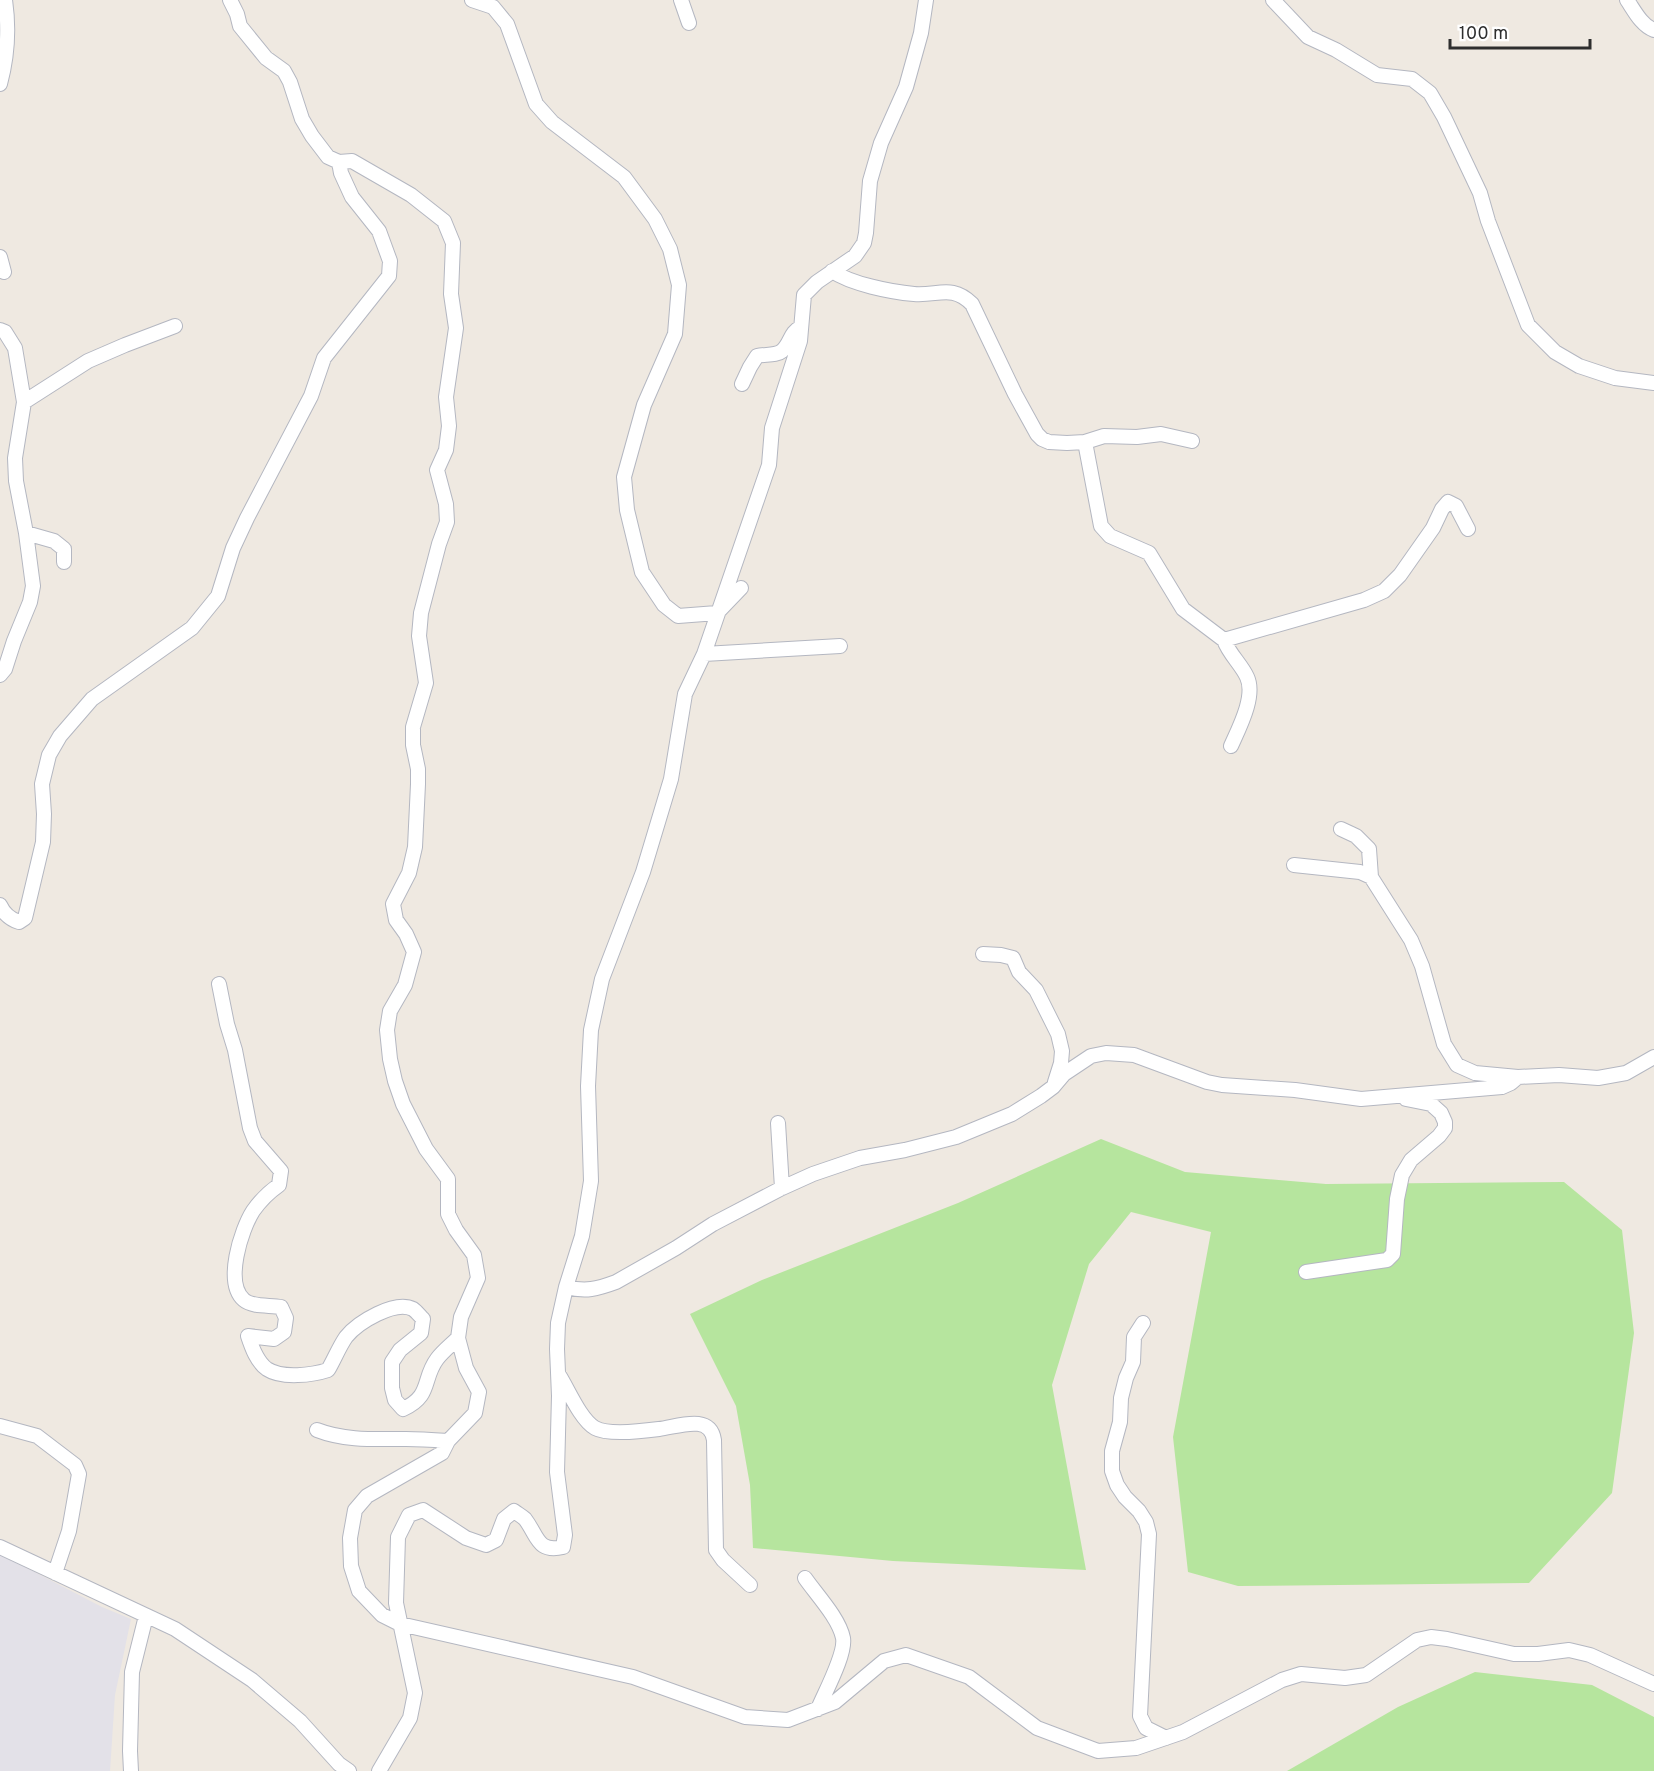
<svg xmlns="http://www.w3.org/2000/svg" width="1654" height="1771" font-family="Overpass,sans-serif">
	<style>
		.industrial { fill: #e3e1e8 }
		.green { fill: #b6e59e }
		.lines { fill: none; stroke-linecap: round; stroke-linejoin: round }
		.minor-casing { stroke: #b4b7c1; stroke-width: 16 }
		.minor { stroke: #fff; stroke-width: 14 }
	</style>
	<rect width="100%" height="100%" fill="#efe9e1"/>
	<path class="industrial" d="M0 1554 102 1607 131 1619 115 1695 110 1771H0Z"/>
	<path class="green" d="M1101 1139 1185 1172 1326 1184 1564 1182 1622 1230 1634 1333 1612 1493 1529 1583 1238 1586 1188 1572 1173 1437 1211 1232 1131 1212 1089 1264 1052 1385 1086 1570 893 1561 753 1548 750 1485 736 1406 690 1314 762 1280 958 1203Z
		M1475 1672 1592 1685 1654 1717V1771H1287L1398 1707Z"/>
	<g class="lines">
		<defs>
			<path id="minor" d="M230 0 237 14 240 26 266 58 284 71 290 82 302 119 312 136 328 157 339 162
				M472 0 493 7 507 24 536 104 552 122 624 177 655 219 670 249 679 285 675 334 644 405 624 477 627 510 642 572 664 605 678 616 717 613 741 588
				M681 0 689 23
				M1273 0 1308 37 1336 50 1377 75 1412 79 1430 93 1444 117 1480 193 1488 221 1528 325 1555 352 1579 366 1615 378 1654 383
				M1627 0C1634 10 1641 25 1654 30
				M0 84C7 58 9 27 5 0
				M0 257 4 272
				M832 271C851 284 891 292 914 294 938 296 952 284 972 304L1015 394 1037 434 1042 439 1049 442 1067 443 1085 442 1104 436 1137 437 1161 434 1192 441
				M0 330 5 332 15 348 24 402 15 458 16 481 26 533 33 586 30 602 14 641 5 669 0 675
				M742 384 750 367 757 356C765 354 776 356 782 351 791 343 790 332 801 327
				M24 402 88 361 125 345 175 326
				M1085 442 1101 526 1110 536 1149 553 1183 609 1224 640C1229 654 1241 664 1247 677 1256 696 1239 728 1231 746
				M26 533 54 541 64 549V562
				M1224 640 1364 600 1384 591 1400 575 1433 528 1442 509 1448 502 1456 506 1468 529
				M704 654 840 646
				M1341 829 1356 836 1369 849 1371 877 1411 940 1422 966 1444 1044 1457 1065 1475 1073 1518 1077
				M1294 865 1360 872 1371 877
				M0 905C4 914 10 919 19 922L25 918 43 842 44 814 42 784 49 755 60 736 92 699 192 628 218 596 233 548 247 518 311 396 324 358 389 276 390 261 379 231 352 197 341 173 339 162 352 161 411 195 444 221 453 243 451 294 456 328 446 397 449 426 446 450 437 470 446 504 447 522 439 544 421 613 419 636 426 683 413 727V745L418 769V784L415 847 409 873 393 904 396 920 406 934 414 952 405 985 390 1011 387 1030 390 1059 395 1081 403 1104 426 1149 448 1179V1214L456 1230 474 1255 478 1278 461 1317 458 1338 466 1368 479 1392 475 1413 448 1441 442 1453 367 1496 355 1510 350 1538 351 1566 359 1591 382 1615 400 1624 633 1677 745 1717 788 1720 835 1702 884 1661 906 1655 969 1677 1037 1728 1098 1751 1136 1748 1183 1732 1282 1680 1301 1674 1345 1678 1366 1675 1417 1640 1431 1637 1447 1639 1514 1654H1538L1569 1650 1590 1655 1654 1684
				M983 954 1001 955 1013 958 1019 972 1036 990 1058 1034 1062 1051 1061 1063 1055 1082
				M219 984 227 1024 235 1050 250 1128 255 1141 281 1171 279 1185C269 1192 260 1201 253 1211 241 1230 224 1283 244 1300 252 1307 270 1305 281 1307L286 1318 284 1332 274 1339 248 1336C252 1348 257 1362 267 1369 282 1379 313 1375 328 1370 334 1360 339 1347 346 1337 358 1322 395 1300 413 1309 416 1311 420 1316 423 1319L421 1333 400 1350 392 1362V1388L395 1400 403 1409C432 1396 422 1379 437 1359 443 1351 451 1345 458 1338
				M778 1123 782 1188
				M1306 1272 1387 1260 1393 1254 1397 1199 1402 1175 1411 1160 1439 1136 1445 1128V1122L1441 1113 1431 1104 1406 1099
				M566 1287C586 1292 597 1289 616 1282L676 1248 713 1224 782 1188 813 1174 860 1158 905 1150 956 1137 1012 1114 1041 1096 1053 1087 1064 1074 1091 1056 1106 1053 1134 1055 1207 1082 1222 1085 1295 1090 1361 1099 1502 1087 1511 1083 1518 1077 1559 1075 1598 1078 1626 1073 1654 1057
				M1143 1323 1134 1337 1133 1362 1126 1378 1121 1398 1120 1422 1112 1451V1471L1117 1485 1125 1497 1139 1511 1146 1522 1149 1534 1140 1716 1146 1728 1166 1738
				M559 1375C568 1389 580 1419 595 1428 608 1435 644 1431 659 1429 677 1427 710 1413 714 1440L716 1550 723 1560 750 1585
				M0 1426 37 1436 75 1465 79 1474 69 1531 55 1573
				M317 1430C345 1441 376 1439 406 1439 420 1439 434 1440 448 1441
				M0 1547 175 1629 252 1680 300 1721 339 1764 349 1771
				M805 1578C816 1594 839 1618 843 1638 846 1654 825 1692 818 1709
				M131 1771 130 1751 132 1672 146 1616
				M379 1771 410 1718 415 1693 396 1603 398 1537 409 1515 423 1510 466 1538 486 1545 496 1540 504 1519 514 1511C518 1514 522 1516 525 1519 538 1536 537 1553 563 1547L565 1535 557 1472 559 1396 557 1349 558 1323 566 1287 582 1236 591 1181 588 1086 591 1030 602 979 643 872 671 779 685 694 704 654 769 465 772 428 800 341 804 295 817 282 855 256 864 243 866 233 870 181 881 143 906 87 921 33 926 0"/>
		</defs>
		<use href="#minor" class="minor-casing"/>
		<use href="#minor" class="minor"/>
	</g>
	<path d="M1450 39v9h140v-9" fill="none" stroke="#2e2e2e" stroke-width="3"/>
	<text x="1459" y="39" font-size="18" fill="#2e2e2e" stroke="#ffffff" stroke-width="4.5" paint-order="stroke">100 m</text>
</svg>
